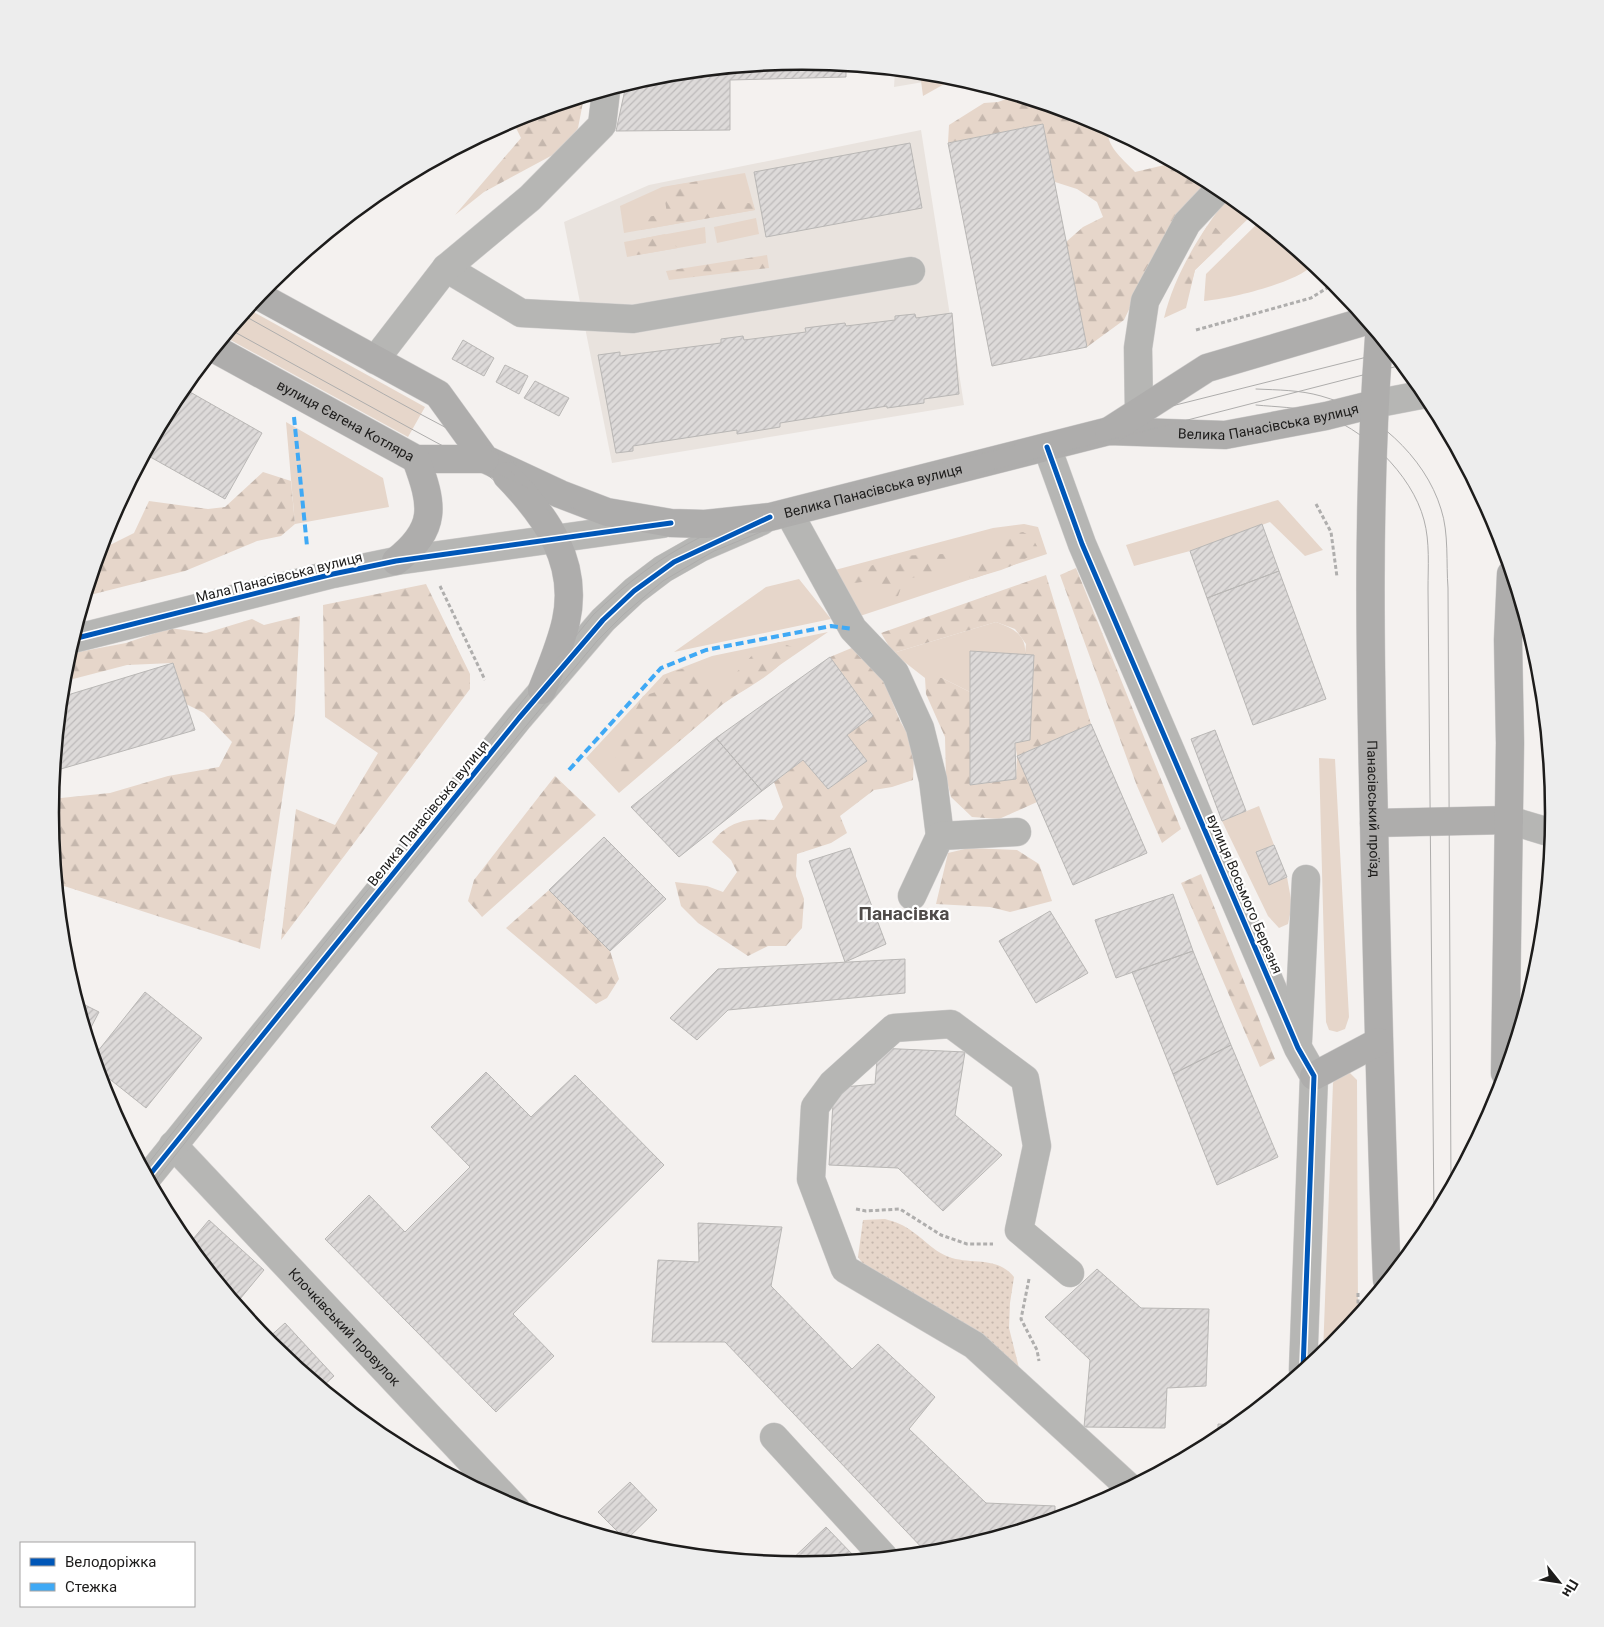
<svg xmlns="http://www.w3.org/2000/svg" width="1604" height="1627" font-family="Roboto,sans-serif">
	<style>
		.built { fill: #e9e3de }
		.green { fill: #e6d6ca }
		.forest { fill: url(#forest-firs) }
		.park { fill: url(#park-dots) }
		.building { fill: url(#building-hatch); stroke: #b9b7b5 }
		.lines { fill: none; stroke-linecap: round; stroke-linejoin: round }
		.minor-casing { stroke: #d1cfce; stroke-width: 29 }
		.major-casing { stroke: #d1cfce; stroke-width: 29 }
		.path { stroke: #afaead; stroke-width: 3; stroke-dasharray: 4 2.5; stroke-linecap: butt }
		.minor { stroke: #b6b6b4; stroke-width: 28 }
		.major { stroke: #aeadac; stroke-width: 28 }
		.tram { stroke: #aeadac; stroke-width: 1 }
		.quiet { stroke: #3fa9f5; stroke-width: 4; stroke-dasharray: 8 4; stroke-linecap: butt }
		.cycleway-casing { stroke: #fff; stroke-width: 8 }
		.cycleway { stroke: #0057b8; stroke-width: 5 }
		.labels { text-anchor: middle; dominant-baseline: central; stroke-width: 4.5; stroke-linejoin: round; paint-order: stroke }
		.street-label { font-size: 14px; fill: #1d1c1b; stroke: #fff }
		.district-label { font-size: 19px; font-weight: bold; fill: #504c4a; stroke: #fff }
		.rim { fill: none; stroke: #1d1c1b; stroke-width: 2.5 }
	</style>
	<defs>
		<pattern id="forest-firs" width="22" height="20" patternUnits="userSpaceOnUse" patternTransform="scale(1.25)"><rect width="22" height="20" fill="#e6d6ca"/><path d="M5 1l3.5 6h-7zM16 11l3.5 6h-7z" fill="#c5b7ad"/></pattern>
		<pattern id="park-dots" width="8" height="8" patternUnits="userSpaceOnUse" patternTransform="scale(1.25)"><rect width="8" height="8" fill="#e6d6ca"/><path d="M2 2h.1M6 6h.1" fill="none" stroke="#c5b7ad" stroke-width="1.8" stroke-linecap="round"/></pattern>
		<pattern id="building-hatch" width="6" height="6" patternUnits="userSpaceOnUse" patternTransform="scale(1.25)"><rect width="6" height="6" fill="#dddad9"/><path d="M-1 1l2-2M0 6l6-6M5 7l2-2" fill="none" stroke="#bdbaba"/></pattern>
	</defs>
	<rect width="100%" height="100%" fill="#f4f1ef"/>
	<path class="built" d="M895 71 949 76 953 77 894 87Z
		M921 130 964 405 612 463 564 222 649 185Z"/>
	<path class="green" d="M920 73 955 78 923 96Z
		M745 173 755 210 624 233 620 206 662 187Z
		M1229 196 1252 215 1195 270 1186 308 1164 318C1175 273 1201 232 1229 196Z
		M756 218 759 234 717 243 714 227Z
		M1260 221 1313 265C1296 283 1230 299 1204 301L1206 274Z
		M705 227 706 243 627 257 624 242Z
		M248 309 425 407 408 437 225 337Z
		M286 422 383 478 389 507 295 524Z
		M1278 500 1323 550 1305 556 1270 522 1190 551 1134 566 1126 545Z
		M1024 524 1038 527 1047 554 857 617 835 570 993 528Z
		M799 579 831 619 674 652 766 587Z
		M996 622C1013 628 1027 635 1025 655L970 692 942 678H925L893 653Z
		M828 632 723 704 619 793 586 758 663 675 712 656Z
		M1319 758 1335 759 1349 1017 1345 1029 1337 1032 1329 1030 1326 1022Z
		M1259 806 1274 845 1256 852 1269 884 1287 877 1292 905 1288 924 1279 928 1268 916 1222 821Z
		M1344 1072 1350 1073 1357 1080 1358 1315 1334 1345 1323 1354 1333 1083 1338 1075Z"/>
	<path class="forest" d="M1014 96 1090 119 1108 128C1105 146 1124 160 1135 172L1173 163 1209 183 1148 270 1124 320 1087 347 1066 242 1083 227 1103 217 1097 202 1077 189 1055 182 1043 124 948 143 949 125 984 103 998 102Z
		M584 97 578 128 562 150 484 192 455 215 521 138 512 120Z
		M699 181 694 193 696 200 706 204 726 199 753 204 755 210 641 230 646 217 667 214 665 200 670 186Z
		M1207 226 1216 228 1221 233 1222 244 1195 270 1191 285 1177 282 1188 259Z
		M665 234 678 248 637 255 632 250 635 240Z
		M767 255 769 268 669 280 666 271Z
		M263 472 291 481 295 524 281 536 257 541 185 571 86 596 100 550 134 533 149 501 208 509 225 507Z
		M1023 532 1032 537 1038 548C1021 567 995 571 972 579L969 577 974 562 986 561 990 542 1005 535Z
		M944 554 951 562C935 577 920 576 900 580L902 585 898 596 888 600 879 597 870 581 846 584 845 575 898 556Z
		M1076 568 1181 829 1162 843 1137 786 1060 575Z
		M1046 575 1091 724 1017 756 1037 802 999 819 972 817 951 797 946 778 945 737 926 694 925 678H942L970 692 971 785 1016 779 1017 756 1015 743 1026 644 1015 629 996 622 893 653 881 633Z
		M426 584 470 674V689L281 940 296 809 335 825 378 753 325 717 323 605Z
		M300 616 295 712 260 949 64 886 57 889 50 814 51 799 110 793 168 776 219 767 232 742 204 713 186 704 173 663 127 665 73 679 64 669 66 661 78 652 126 643 170 628 206 633 252 619 264 625Z
		M779 642 792 647C785 670 744 689 724 703 705 718 687 735 668 751H662L630 783 623 787 620 782 621 763 615 757C614 738 623 733 637 720L636 709 643 696 659 691C666 677 671 670 687 668L700 684 711 688 725 685 755 652Z
		M854 647 884 681 900 721 910 738 914 755 913 780 892 787 874 790 840 816 847 833 831 843 797 854 796 876 804 899 802 928 786 946H768L748 956 698 923 681 906 675 882 707 886 723 892 737 872 731 860 712 842C730 820 747 818 774 820L783 807 774 782 803 760 828 789 867 761 847 735 873 715 830 657Z
		M555 776 596 815 482 917 468 901 474 880Z
		M969 848 1017 850 1039 864 1052 901 1010 912 990 907 936 904 948 853Z
		M1201 874 1275 1059 1260 1067 1181 883Z
		M549 890 610 951 619 979 607 998 596 1004 506 928Z"/>
	<path class="park" d="M885 1219C896 1222 904 1225 913 1232 926 1241 937 1254 952 1258 973 1264 999 1257 1014 1277L1010 1303 1009 1328 1021 1376 875 1281 858 1257 863 1220Z"/>
	<path class="building" d="M802 62 846 66V77L730 80V130L616 131 626 85 656 76Z
		M1043 124 1087 347 992 366 948 143Z
		M910 143 922 208 766 237 754 172Z
		M952 313 959 394 924 399V403L887 408V406L780 423V427L737 434V430L633 446V451L616 453 598 355 620 352V356L721 343V339L743 336 744 340 806 332 805 328 845 323 846 326 895 320V316L915 314 916 318Z
		M463 340 494 358 484 376 452 359Z
		M505 365 528 376 519 394 496 382Z
		M535 381 569 398 559 416 524 398Z
		M183 388 262 433 225 499 145 454Z
		M1262 524 1279 571 1207 598 1190 551Z
		M1279 571 1326 699 1253 725 1207 598Z
		M970 651 1034 655 1030 740 1015 743 1016 779 970 785Z
		M830 657 873 716 847 735 867 761 828 789 803 760 762 791 716 738Z
		M173 663 195 730 54 771 61 697Z
		M1091 724 1147 853 1073 885 1017 756Z
		M1215 730 1246 811 1222 821 1191 739Z
		M716 738 762 791 679 857 631 807Z
		M604 837 666 899 610 951 549 890Z
		M1274 845 1287 877 1269 885 1256 852Z
		M850 848 886 944 845 962 809 861Z
		M1173 894 1193 951 1116 978 1095 920Z
		M1050 911 1088 973 1036 1003 999 941Z
		M1193 951 1231 1045 1173 1074 1132 972Z
		M905 959V993L728 1010 697 1040 670 1018 718 969Z
		M145 992 202 1038 146 1108 97 1069 94 1056Z
		M77 1001 99 1012 87 1035Z
		M1231 1045 1278 1157 1217 1185 1173 1074Z
		M878 1048 965 1052 955 1115 1002 1155 943 1211 898 1168 829 1165 834 1088 875 1084Z
		M486 1072 531 1117 575 1075 664 1165 513 1314 554 1356 496 1412 325 1239 369 1195 405 1232 470 1167 431 1127Z
		M209 1220 264 1270 240 1299 227 1293 188 1245Z
		M698 1223 782 1227 771 1286 852 1369 878 1344 935 1397 909 1429 986 1503 1055 1506V1519L948 1551 927 1553 725 1342H652L658 1260 699 1262Z
		M1097 1269 1141 1308 1209 1309 1206 1386 1167 1388 1165 1428 1084 1427 1090 1360 1045 1317Z
		M285 1323 334 1376 322 1387 266 1340Z
		M1218 1424 1237 1425 1218 1440Z
		M630 1482 657 1510 626 1540 598 1512Z
		M826 1527 854 1556 849 1561 802 1565 787 1564Z"/>
	<g class="lines">
		<defs>
			<g id="minor">
				<path d="M446 268 521 313 633 319 911 271"/>
				<path d="M375 360 446 268 530 198 602 125 606 91"/>
				<path d="M1374 404 1426 394"/>
				<path d="M1139 412 1138 348 1145 301 1187 223 1220 188"/>
				<path d="M1047 447 1082 544 1298 1048 1314 1076 1303 1370"/>
				<path d="M789 513 853 629 895 673 920 728 933 780 940 836"/>
				<path d="M73 639 333 574 396 561 662 524"/>
				<path d="M1509 820 1552 833"/>
				<path d="M912 896 940 836 1017 832"/>
				<path d="M1298 1041 1306 879"/>
				<path id="s1" d="M173 1145 516 1509"/>
				<path d="M148 1177 519 718 603 620 634 591 663 569 700 548 762 521"/>
				<path d="M1070 1273 1019 1230 1037 1146 1025 1079 951 1024 894 1028 832 1084 815 1107 811 1179 845 1269 974 1345 1129 1487"/>
				<path d="M774 1437 884 1557"/>
			</g>
			<g id="major">
				<path id="s2" d="M259 296 438 394 485 459 560 494 607 512 671 523 705 524 770 517 1109 431 1225 435 1326 416 1374 404"/>
				<path id="s3" d="M1379 337C1367 499 1370 659 1374 821 1377 974 1381 1127 1387 1280"/>
				<path id="s4" d="M215 349 416 459H485"/>
				<path d="M1109 431 1207 368 1366 321"/>
				<path d="M507 476C546 516 579 562 566 621 561 644 551 667 542 690"/>
				<path d="M396 561C438 528 433 505 416 459"/>
				<path d="M1374 823 1509 820"/>
				<path d="M1505 1073 1510 743 1508 640 1511 574"/>
				<path d="M1314 1076 1378 1042"/>
			</g>
		</defs>
		<use href="#minor" class="minor-casing"/>
		<use href="#major" class="major-casing"/>
		<path class="path" d="M1196 330 1311 298 1335 283
			M1316 504 1331 532 1337 577
			M440 586 485 680
			M856 1209 866 1211 900 1209 941 1235 967 1244H993
			M1029 1279 1021 1319 1037 1350 1039 1361
			M1358 1293V1316"/>
		<use href="#minor" class="minor"/>
		<use href="#major" class="major"/>
		<path class="tram" d="M243 315C337 367 430 423 527 468 566 485 605 506 648 511 689 517 728 513 769 507L1391 351
			M231 330C289 362 348 394 406 426 446 448 486 469 528 488 587 516 634 536 701 533
			M1256 389C1278 390 1300 390 1321 396 1373 410 1425 456 1441 509 1449 533 1446 563 1448 588L1451 1187
			M1256 405C1276 407 1298 407 1317 413 1363 427 1412 474 1424 520 1430 542 1428 567 1428 589L1434 1218
			M492 456C555 507 593 554 570 639
			M485 473C565 536 576 585 537 678
			M718 532 763 526
			M549 690 564 655
			M144 1169 272 1007 593 615C647 564 685 541 753 514
			M152 1185 285 1015 597 641 624 614 663 581 714 551 778 525 1402 365"/>
		<path class="quiet" d="M294 417 307 546
			M569 770 661 668 706 650 831 626 853 629"/>
		<defs>
			<path id="cycleway" d="M1047 447 1082 544 1298 1048 1314 1076 1303 1370
				M73 639 333 574 396 561 671 523
				M148 1177 519 718 603 620 634 591 674 562 770 517"/>
		</defs>
		<use href="#cycleway" class="cycleway-casing"/>
		<use href="#cycleway" class="cycleway"/>
	</g>
	<g class="labels">
		<g class="street-label">
			<text stroke="none"><textPath href="#s4" startOffset="149">вулиця Євгена Котляра</textPath></text>
			<text stroke="none"><textPath href="#s2" startOffset="1092">Велика Панасівська вулиця</textPath></text>
			<text stroke="none"><textPath href="#s2" startOffset="688">Велика Панасівська вулиця</textPath></text>
			<text transform="translate(279 577) rotate(-14)">Мала Панасівська вулиця</text>
			<text stroke="none"><textPath href="#s3" startOffset="472">Панасівський проїзд</textPath></text>
			<text transform="translate(428 813) rotate(-51)">Велика Панасівська вулиця</text>
			<text transform="translate(1245 894) rotate(67)">вулиця Восьмого Березня</text>
			<text stroke="none"><textPath href="#s1" startOffset="250">Клочківський провулок</textPath></text>
		</g>
		<g class="district-label">
			<text x="904" y="913">Панасівка</text>
		</g>
	</g>
	<path d="M0 0H1604V1627H0ZM59 813a743 743 0 1 1 1486 0a743 743 0 1 1-1486 0Z" fill="#ededed" fill-rule="evenodd"/>
	<path class="rim" d="M59 813a743 743 0 1 1 1486 0a743 743 0 1 1-1486 0Z"/>
	<rect x="20" y="1542" width="175" height="65" fill="#ffffff" stroke="#a5a4a4"/>
	<rect x="30" y="1558" width="25" height="8" fill="#0057b8" stroke="#a5a4a4"/>
	<text x="65" y="1567" font-size="15" fill="#1d1c1b">Велодоріжка</text>
	<rect x="30" y="1583" width="25" height="8" fill="#3fa9f5" stroke="#a5a4a4"/>
	<text x="65" y="1592" font-size="15" fill="#1d1c1b">Стежка</text>
	<g transform="translate(1559 1582) rotate(120)" stroke="#ffffff" stroke-width="4" paint-order="stroke">
	<path d="M0-4L9 19L0 12L-9 19Z" fill="#1d1c1b"/>
	<text y="-8" font-size="14" font-weight="bold" text-anchor="middle" fill="#1d1c1b">Пн</text>
	</g>
</svg>
